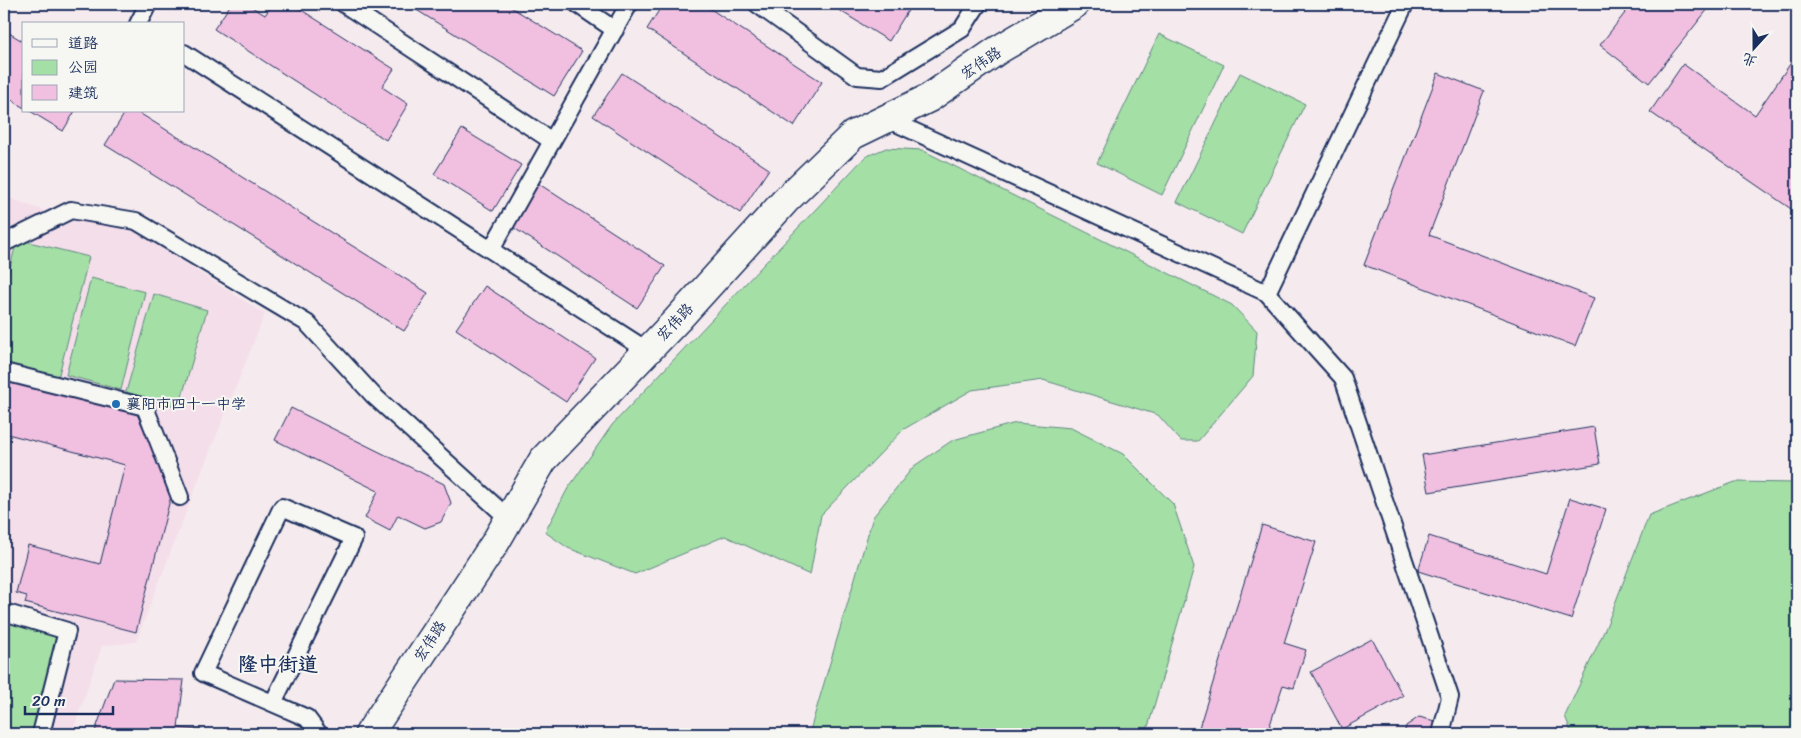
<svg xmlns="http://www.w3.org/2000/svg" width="1801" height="738" font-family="Sriracha,'LXGW WenKai TC',sans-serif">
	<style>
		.built { fill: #f4deea }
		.green { fill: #a4dfa5; stroke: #608782 }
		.building { fill: #f1c0e0; stroke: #1b2f5e }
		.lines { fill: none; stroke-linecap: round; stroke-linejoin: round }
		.service-casing { stroke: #1b2f5e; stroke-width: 20 }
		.minor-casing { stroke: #1b2f5e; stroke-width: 31 }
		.service { stroke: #f6f6f2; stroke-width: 16 }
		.minor { stroke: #f6f6f2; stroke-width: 28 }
		.poi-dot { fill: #1f6fb2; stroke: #f6f6f2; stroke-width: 2 }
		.labels { text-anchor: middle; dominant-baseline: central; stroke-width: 4; stroke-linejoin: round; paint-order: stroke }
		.street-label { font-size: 15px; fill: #1b2f5e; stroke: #f6f6f2 }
		.poi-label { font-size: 15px; fill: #1b2f5e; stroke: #f6f6f2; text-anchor: start }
		.district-label { font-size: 20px; font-weight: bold; fill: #1b2f5e; stroke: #f6f6f2 }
	</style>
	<rect width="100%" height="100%" fill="#f5ebee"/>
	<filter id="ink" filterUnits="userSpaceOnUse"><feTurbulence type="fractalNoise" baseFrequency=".02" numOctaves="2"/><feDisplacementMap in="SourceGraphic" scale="10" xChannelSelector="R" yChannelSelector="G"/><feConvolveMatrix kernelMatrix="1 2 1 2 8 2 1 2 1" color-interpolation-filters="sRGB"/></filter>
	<g filter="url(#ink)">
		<path class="built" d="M4 196 59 216 133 230 265 314 193 494 136 642 102 646 72 734H4Z"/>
		<path class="green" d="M1159 34 1224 65 1162 195 1097 163Z
			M1240 73 1305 104 1242 234 1177 202Z
			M886 148 922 150 1232 305 1257 331 1253 376 1198 441H1181L1158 415 1043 380 972 390 904 429 821 515 810 575 725 536 635 574 568 548 545 532 567 490 612 425 865 157Z
			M17 239 89 257 57 382 4 368V292Z
			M91 278 145 292 121 390 66 375Z
			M154 294 207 310 179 407 126 392Z
			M1016 423 1071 428 1123 454 1173 504 1194 567 1146 734H809L873 517 914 466 953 440Z
			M1735 482 1797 483V734H1572L1565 716 1606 627 1649 515Z
			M4 612 67 631 41 734H4Z"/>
		<path class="building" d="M231 4H247L265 15 273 4H292L394 69 382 87 408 104 386 140 214 29Z
			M407 4H506L582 51 554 96Z
			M663 4H703L822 82 794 126 647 29Z
			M829 4H912L889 41Z
			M1632 4H1712L1649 83 1600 45Z
			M4 30 24 42V108L4 95Z
			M1797 54V213L1650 112 1683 64 1755 115Z
			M622 73 769 169 740 213 593 116Z
			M1438 73 1484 91 1429 235 1594 298 1575 346 1364 265Z
			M30 111H75L63 131Z
			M126 111H136L428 293 404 331 105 145Z
			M462 129 521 165 493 211 434 174Z
			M539 184 665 266 637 308 511 226Z
			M485 286 595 358 566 402 456 329Z
			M4 379 137 414 172 492 136 632 25 603 27 596 16 593 28 545 100 564 125 465 4 433Z
			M291 408 444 484 451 503 441 522 425 528 398 515 390 531 365 518 378 491 275 440Z
			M1594 427 1600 464 1429 492 1422 455Z
			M1570 498 1606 509 1571 619 1418 571 1429 536 1546 574Z
			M1262 525 1316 542 1284 643 1306 650 1294 688 1283 685 1267 734H1197Z
			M1372 639 1403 696 1342 729 1311 672Z
			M114 679 184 680 178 728 241 734H94Z
			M1419 717 1439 722 1435 734H1404L1406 726Z"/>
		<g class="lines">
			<defs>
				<path id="service" d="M344 4 552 141
					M577 4 615 30
					M757 4 857 76 882 78 962 29 978 4
					M138 24 148 4
					M184 53 648 351
					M887 119 1267 293 1405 4
					M4 243 71 210 136 221 307 323 373 395 509 519
					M491 250 629 4
					M1267 293 1343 378 1450 697 1441 734
					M4 372 145 407 180 497
					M4 612 67 631 41 734
					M273 703 354 538 282 507 203 673 307 718 319 734"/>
				<path id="minor" d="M369 734 495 543 543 460 677 320 785 201 853 135 929 98 998 50 1075 4"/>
			</defs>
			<use href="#service" class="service-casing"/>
			<use href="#minor" class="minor-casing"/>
			<use href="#service" class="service"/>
			<use href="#minor" class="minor"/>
		</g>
	</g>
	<circle class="poi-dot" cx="116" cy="404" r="5"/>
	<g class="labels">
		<g class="street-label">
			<text transform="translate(981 63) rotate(-34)">宏伟路</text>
			<text transform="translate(675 322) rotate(-47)">宏伟路</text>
			<text transform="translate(430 641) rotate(-57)">宏伟路</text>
		</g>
		<g class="poi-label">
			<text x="126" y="404">襄阳市四十一中学</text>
		</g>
		<g class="district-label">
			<text x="278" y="664">隆中街道</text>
		</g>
	</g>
	<rect width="1801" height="738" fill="none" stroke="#f6f6f2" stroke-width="20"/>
	<rect x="10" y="10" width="1781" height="718" fill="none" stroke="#1b2f5e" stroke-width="2" filter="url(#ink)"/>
	<rect x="22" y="22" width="162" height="90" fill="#f6f6f2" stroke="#9ea6b7"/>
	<rect x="32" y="39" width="25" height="8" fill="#f6f6f2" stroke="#9ea6b7"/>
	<text x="68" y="48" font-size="15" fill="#1b2f5e">道路</text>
	<rect x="32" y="60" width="25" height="15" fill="#a4dfa5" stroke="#9ea6b7"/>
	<text x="68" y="72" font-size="15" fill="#1b2f5e">公园</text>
	<rect x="32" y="85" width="25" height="15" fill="#f1c0e0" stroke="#9ea6b7"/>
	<text x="68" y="98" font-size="15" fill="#1b2f5e">建筑</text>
	<g transform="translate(1754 48) rotate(201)" stroke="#f6f6f2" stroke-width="4" paint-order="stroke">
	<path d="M0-4L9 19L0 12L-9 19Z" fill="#1b2f5e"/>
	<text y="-8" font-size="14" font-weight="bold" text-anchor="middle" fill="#1b2f5e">北</text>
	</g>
	<path d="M25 706v8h88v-8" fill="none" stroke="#1b2f5e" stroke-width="2.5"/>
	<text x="32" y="706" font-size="15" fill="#1b2f5e" stroke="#f6f6f2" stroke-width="4" paint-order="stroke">20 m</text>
</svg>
